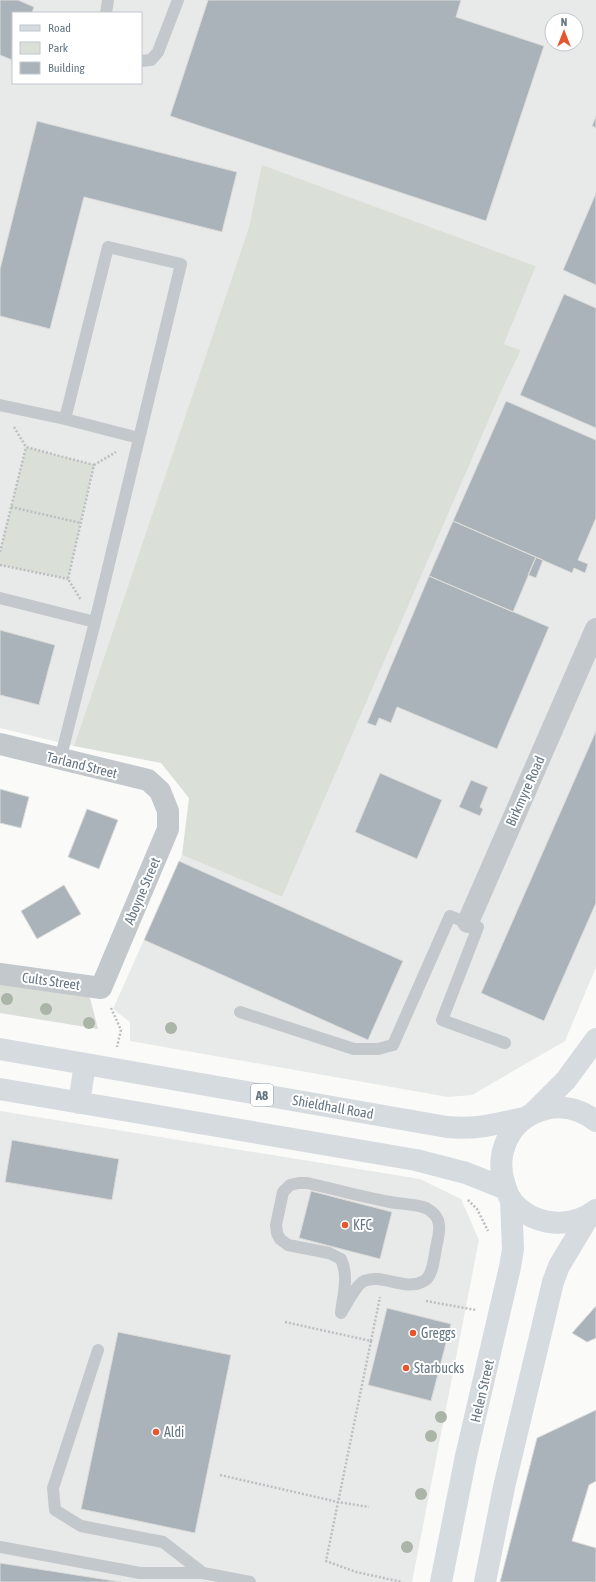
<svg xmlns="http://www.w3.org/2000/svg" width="596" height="1582" font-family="'Asap Condensed',sans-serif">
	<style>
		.built { fill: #e8e9e9; fill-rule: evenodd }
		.green { fill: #dadfd7 }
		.building { fill: #aab3b9; stroke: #dcdcda }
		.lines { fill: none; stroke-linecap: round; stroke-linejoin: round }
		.path { stroke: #bbbfc2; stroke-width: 2.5; stroke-dasharray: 2 2; stroke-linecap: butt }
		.lane { stroke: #c3c8cc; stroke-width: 12 }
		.street { stroke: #c3c8cc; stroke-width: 22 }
		.secondary { stroke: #d6dbdf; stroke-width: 22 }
		.primary { stroke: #d6dbdf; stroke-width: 22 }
		.tree { fill: #aab4a7 }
		.poi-dot { fill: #e4572e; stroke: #fff; stroke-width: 1.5 }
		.labels { text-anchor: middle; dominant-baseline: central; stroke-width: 4; stroke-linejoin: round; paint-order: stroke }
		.shield { fill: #fff; stroke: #939fa8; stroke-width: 1 }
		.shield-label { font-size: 13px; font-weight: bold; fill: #657683 }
		.street-label { font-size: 14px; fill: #657683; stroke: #fff }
		.poi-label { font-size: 14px; fill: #657683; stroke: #fff; text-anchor: start }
	</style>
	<rect width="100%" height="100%" fill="#fafaf8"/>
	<path class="built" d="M0 0H596V967L565 1041 472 1095 448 1097 130 1041V1022L113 1009 182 855 282 897 501 392 521 350 504 344 536 266 263 166 249 227 74 746 0 728ZM13 13H141V83H13ZM552 20H576V44H552Z
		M0 1111 420 1179 461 1199 479 1240 412 1582H0Z"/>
	<path class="green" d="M262 165 536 266 504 344 521 350 501 392 282 897 182 855 189 798 161 763 74 746 249 227Z
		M26 447 94 465 68 579 0 565V552Z
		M0 981 88 990 98 1029 0 1013Z"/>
	<path class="building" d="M0 0H18L34 7 32 13H13L12 60 0 55Z
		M208 0H461L456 17 544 46 486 221 170 116Z
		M596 116V128L592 126Z
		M37 121 237 172 222 232 84 197 50 329 0 316V269Z
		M596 193V285L563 270Z
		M564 294 596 308V428L520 395Z
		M506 401 596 440V518L578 560 588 564 585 573 574 568 572 573 453 521Z
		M453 521 536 557 513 612 429 576Z
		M536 557 543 560 536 578 528 575Z
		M429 576 549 627 497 749 397 707 391 723 379 718 376 726 367 723Z
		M0 630 55 645 39 705 0 695Z
		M596 731V903L544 1021 481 993Z
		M380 773 442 800 417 859 355 832Z
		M471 780 488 787 480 807 483 809 480 816 459 807Z
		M0 789 29 797 21 828 0 823Z
		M87 809 118 820 99 869 68 857Z
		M179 861 403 961 368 1040 144 940Z
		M64 885 81 914 37 939 21 911Z
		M12 1140 119 1159 112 1200 5 1182Z
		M311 1191 392 1212 380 1259 299 1238Z
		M596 1306V1338L587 1342 572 1333Z
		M387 1308 451 1324 431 1401 368 1385Z
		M118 1332 231 1355 195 1533 81 1509Z
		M596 1410V1481L589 1485 572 1541 596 1548V1582H500L537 1438Z
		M0 1563 121 1582H0Z"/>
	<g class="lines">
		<path class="path" d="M14 427 26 447 94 465 68 579 81 600
			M94 465 116 452
			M11 507 81 523
			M0 552 26 447
			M0 565 68 579
			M111 1008 121 1030 117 1047
			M468 1200 477 1209 488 1231
			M426 1301 476 1310
			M285 1322 371 1341 326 1561 356 1572 402 1582
			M371 1341 380 1297
			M220 1475 338 1502 369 1507"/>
		<path class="lane" d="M106 13 108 0
			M141 61 151 60 158 52 178 0
			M0 405 65 419 139 438
			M0 598 95 622 181 264 108 247 65 419
			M60 760 95 622
			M240 1012 354 1049H378L393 1045 450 916 478 927 442 1020 505 1043
			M299 1183H307C335 1189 362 1197 390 1202 401 1204 415 1204 426 1208 428 1209 432 1212 434 1214 443 1223 438 1237 436 1248 434 1258 433 1276 424 1281 405 1292 382 1273 364 1281 356 1285 346 1305 341 1313 343 1295 349 1276 341 1259L329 1253 288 1245 280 1239 277 1233 276 1225 283 1192 290 1185Z
			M98 1350 53 1488 55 1510 81 1526 163 1542 203 1573
			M0 1547 140 1573H203L250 1582"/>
		<path class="street" d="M0 744 148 780 160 791 168 811V829L101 988 0 974
			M468 922 596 629"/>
		<path class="secondary" d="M533 1113 566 1080 596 1039
			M441 1582 466 1456 510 1267 513 1249 511 1199
			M485 1582 504 1487 553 1282 559 1266 589 1216"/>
		<path class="primary" d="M0 1049 447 1127C476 1130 496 1124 524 1118
			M0 1089 416 1160 466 1173 506 1189
			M79 1103 85 1064
			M596 1121C580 1109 561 1104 542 1110 509 1120 494 1154 505 1186 507 1190 508 1196 511 1200 532 1226 570 1230 596 1210"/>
	</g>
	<g class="tree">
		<circle cx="7" cy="999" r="6"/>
		<circle cx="46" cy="1009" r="6"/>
		<circle cx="89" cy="1023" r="6"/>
		<circle cx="171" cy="1028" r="6"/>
		<circle cx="441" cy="1417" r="6"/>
		<circle cx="431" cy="1436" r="6"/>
		<circle cx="421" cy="1494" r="6"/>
		<circle cx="407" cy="1547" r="6"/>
	</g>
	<g class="poi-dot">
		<circle cx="345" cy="1225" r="4"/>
		<circle cx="413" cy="1333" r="4"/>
		<circle cx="406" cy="1368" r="4"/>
		<circle cx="156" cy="1432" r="4"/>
	</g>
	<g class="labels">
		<rect class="shield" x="251" y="1084" width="22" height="22" rx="3"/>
		<g class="shield-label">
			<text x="262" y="1095">A8</text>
		</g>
		<g class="street-label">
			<text transform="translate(82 765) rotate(14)">Tarland Street</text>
			<text transform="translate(525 791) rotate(-66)">Birkmyre Road</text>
			<text transform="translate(142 891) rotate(-67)">Aboyne Street</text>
			<text transform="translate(51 981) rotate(8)">Cults Street</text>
			<text transform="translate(333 1107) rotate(10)">Shieldhall Road</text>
			<text transform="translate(482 1391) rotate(-77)">Helen Street</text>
		</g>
		<g class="poi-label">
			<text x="353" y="1225">KFC</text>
			<text x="421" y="1333">Greggs</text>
			<text x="414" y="1368">Starbucks</text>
			<text x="164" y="1432">Aldi</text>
		</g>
	</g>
	<rect x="12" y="12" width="130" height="72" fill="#ffffff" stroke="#c1c8cd"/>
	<rect x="20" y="25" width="20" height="6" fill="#d6dbdf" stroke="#c1c8cd"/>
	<text x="48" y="32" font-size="12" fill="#657683">Road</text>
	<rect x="20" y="42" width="20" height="12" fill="#dadfd7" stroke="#c1c8cd"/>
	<text x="48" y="52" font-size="12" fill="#657683">Park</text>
	<rect x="20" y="62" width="20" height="12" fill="#aab3b9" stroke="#c1c8cd"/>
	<text x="48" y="72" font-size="12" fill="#657683">Building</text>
	<g transform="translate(564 32)"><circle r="19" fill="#ffffff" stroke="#c1c8cd"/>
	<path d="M0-3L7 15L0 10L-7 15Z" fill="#e4572e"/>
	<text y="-6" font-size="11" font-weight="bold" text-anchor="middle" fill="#657683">N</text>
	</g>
</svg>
